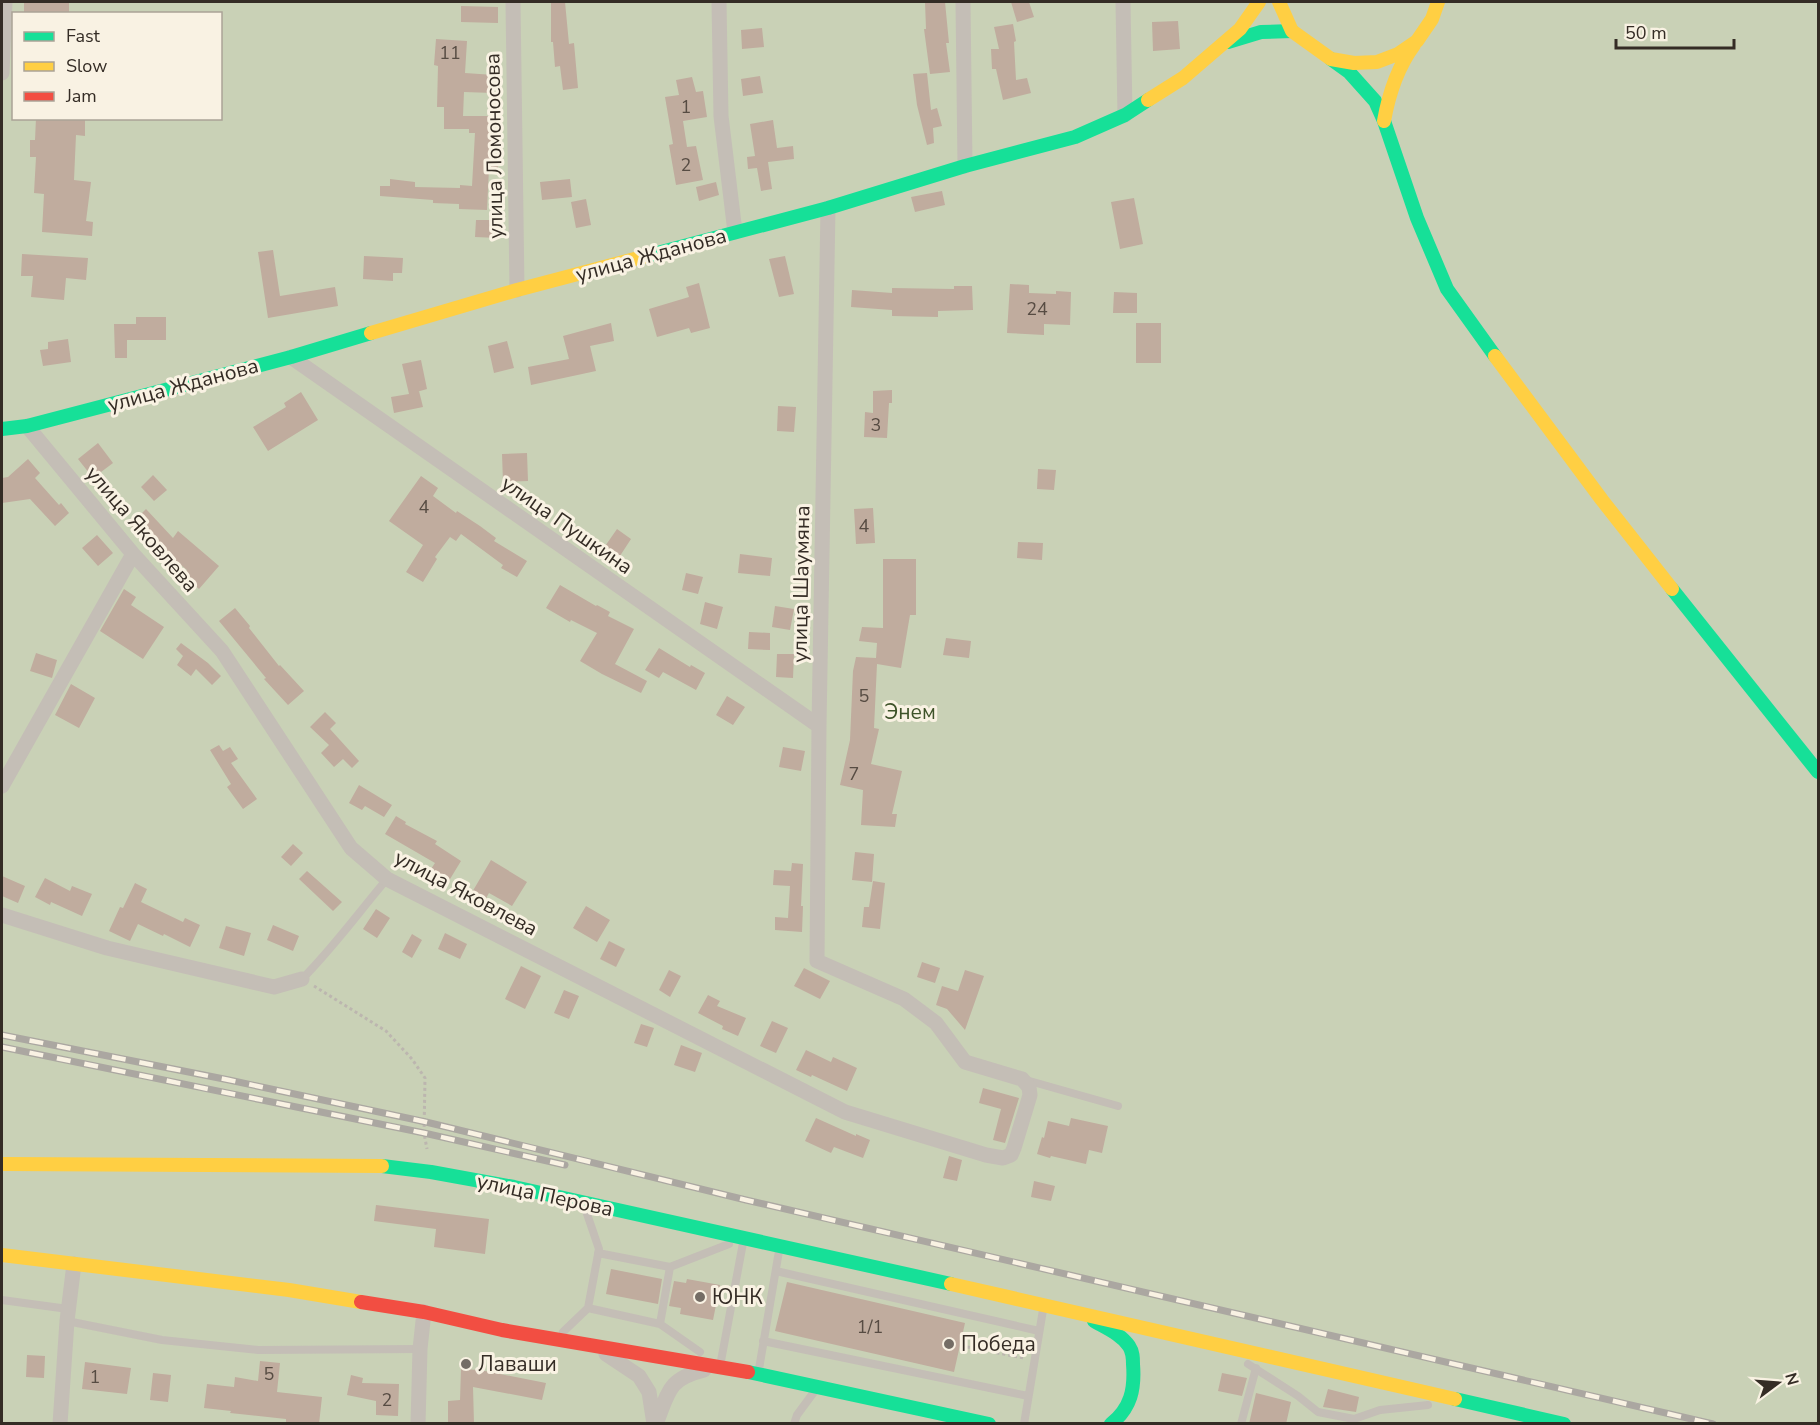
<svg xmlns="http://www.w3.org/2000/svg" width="1820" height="1425" font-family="'Nunito Sans',sans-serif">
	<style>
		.green { fill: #c9d1b6; fill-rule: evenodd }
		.building { fill: #c0ac9e }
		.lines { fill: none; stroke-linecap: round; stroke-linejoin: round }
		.path { stroke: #bcb6af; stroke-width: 3; stroke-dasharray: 3 3; stroke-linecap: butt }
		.lane { stroke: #c4beb6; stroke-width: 8 }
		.street { stroke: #c4beb6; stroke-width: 15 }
		.fast { stroke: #16e098; stroke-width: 14 }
		.slow { stroke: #ffcf43; stroke-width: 14 }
		.jam { stroke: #f24e42; stroke-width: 14 }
		.rail-casing { stroke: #aba7a1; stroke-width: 7 }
		.rail { stroke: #f9f2e3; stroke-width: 4.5; stroke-dasharray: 14; stroke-linecap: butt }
		.poi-dot { fill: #746d65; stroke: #f9f2e3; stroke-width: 2 }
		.labels { text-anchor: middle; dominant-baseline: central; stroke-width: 6; stroke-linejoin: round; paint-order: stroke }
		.number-label { font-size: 18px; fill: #574c43 }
		.street-label { font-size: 21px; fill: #342c25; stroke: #f9f2e3 }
		.park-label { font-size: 21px; fill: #3e5329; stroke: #f9f2e3 }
		.poi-label { font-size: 21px; fill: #342c25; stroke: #f9f2e3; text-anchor: start }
	</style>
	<rect width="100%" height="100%" fill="#ebe6dd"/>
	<path class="green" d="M2 2H1818V1423L2 1424ZM14 14H220V118H14Z"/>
	<path class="building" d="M24 2H69V14L24 12Z
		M551 2H565L569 44 574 43 578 88 563 90 560 66 555 67 553 42H551Z
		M925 2H945L949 43H946L950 72 930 74 924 29H926Z
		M1011 2H1029L1034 17 1017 22Z
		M461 6 498 7V23L461 22Z
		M1178 21 1180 49 1153 51 1152 22Z
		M1013 24 1016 41 1014 42 1016 80 1027 78 1031 93 1003 100 996 69H992L991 49H999L994 27Z
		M762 28 764 47 742 49 741 30Z
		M436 39 467 41 465 73 494 75 493 93 464 92 463 116H493L492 152H499L498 168H489L487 210 459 209V204L433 203V200L380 196V186H390V179L415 182V187L460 188V185L472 186 475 133H469V129H444V107H437L438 66 434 65Z
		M927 73 931 110 937 108 942 126 933 128 934 143 927 145 917 105 913 74Z
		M760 76 763 93 743 96 741 79Z
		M692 77 696 92 703 91 707 117 683 121 687 147 696 146 703 180 676 185 669 145 673 144 665 97 679 95 676 80Z
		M36 118H85V136L76 135 74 180 91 182 86 221 93 222 92 236 42 232 44 194 34 193 36 157H30V140H35Z
		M773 120 777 148 793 146 794 159 768 162 772 189 761 191 757 168 748 169 747 157 755 156 750 124Z
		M570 179 572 197 542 200 540 182Z
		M716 182 719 195 699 201 696 187Z
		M942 191 945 205 915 212 911 197Z
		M1134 198 1143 244 1120 249 1111 202Z
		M586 199 591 225 576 228 571 202Z
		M476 220H499L498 238 475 237Z
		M273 250 280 296 335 287 338 306 268 318 258 252Z
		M22 254 88 258 86 280 66 278 64 300 31 297 33 276H21Z
		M364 256 403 258 402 273H393V281L363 279Z
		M785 256 794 294 779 297 769 259Z
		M699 283 710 328 691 333 689 328 657 337 649 309 689 297 686 287Z
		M1010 284 1029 285V293L1056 294V291L1071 292 1070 325 1044 324V335L1007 333Z
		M954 286H972L973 310 938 311V317L892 316V310L851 307 852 290 892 293V288L954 289Z
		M1114 292 1137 293V313H1113Z
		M136 317H166V340H127V358H115L114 324H136Z
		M611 323 614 341 590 346 596 371 531 385 528 367 569 359 563 336Z
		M1136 323H1161V363H1136Z
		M68 339 71 362 43 366 40 350 48 349V342Z
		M507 341 514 368 494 373 488 346Z
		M421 360 427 389 413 393 419 391 423 407 394 413 391 397 409 394 402 364Z
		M892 390V403H889L887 438 864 437 865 412 873 413V391Z
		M301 392 318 420 268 451 253 427 286 407 284 403Z
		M778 406 796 407 794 432 777 431Z
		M98 443 113 463 93 478 78 459Z
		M527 453 528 481 503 482 502 454Z
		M28 459 40 473 35 478 59 505 61 503 69 513 55 526 30 499 2 503V478L8 477Z
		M1038 469 1056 470 1054 490 1037 489Z
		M153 475 167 490 154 501 141 487Z
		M421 476 438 488 433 496 456 513 457 511 480 526 496 538 494 541 527 561 517 577 501 568 503 565 461 534 456 541 450 537 435 557 437 559 423 582 406 572 423 545 389 521Z
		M873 508 875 543 856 544 854 509Z
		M146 509 173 538 178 531 219 566 199 589 183 575 187 570 151 540 147 544 130 525Z
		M617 529 631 539 616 562 601 552Z
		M97 535 113 553 98 566 82 548Z
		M1018 542 1043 543 1042 560 1017 558Z
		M740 554 772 558 770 576 738 573Z
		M883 559H916V615H910L901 668 877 664 874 728 879 729 871 764 902 771 892 814H897L895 827 861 825 863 790 840 785 850 740 853 671 856 657 876 658 877 643 859 641 862 627 883 628Z
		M686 573 703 577 698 594 682 590Z
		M560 585 596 606 597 605 610 612 608 616 634 629 615 664 647 681 641 693 602 674 580 661 597 633 571 620 570 622 546 608Z
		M124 589 136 597 131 605 164 627 143 659 100 631Z
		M705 602 723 607 717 629 700 624Z
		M775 606 794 609 790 630 772 627Z
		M235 608 250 626 249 628 279 666 280 665 304 691 288 705 264 679 266 678 219 621Z
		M749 632 770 633V650L748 649Z
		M946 638 971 641 969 658 943 655Z
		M181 643 208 663 221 676 212 685 196 669 191 676 177 665 183 656 176 649Z
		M659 648 690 667 691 665 705 673 696 690 663 672 659 678 645 670Z
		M36 653 57 660 52 678 30 671Z
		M777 654H794L793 678 776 677Z
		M71 684 95 698 79 728 55 715Z
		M727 696 745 707 733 725 716 715Z
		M325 712 336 723 330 729 359 761 352 768 343 759 334 767 321 753 329 745 310 727Z
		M219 745 223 751 230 747 238 759 231 763 257 799 243 809 227 787 231 784 210 750Z
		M783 747 805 751 801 771 779 767Z
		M359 785 392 805 384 817 365 806 362 810 349 803Z
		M396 816 406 822 405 824 437 841 435 844 461 861 447 884 429 872 435 863 385 834Z
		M293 844 303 853 291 866 281 857Z
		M855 852 874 854 872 882 852 880Z
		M491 860 527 882 512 906 489 893 484 902 471 894Z
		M792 863 803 864 801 906H803L802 932 775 930V917L788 918 790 886 773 885 774 870 791 871Z
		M307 871 342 902 333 911 299 879Z
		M2 876 25 886 18 903 2 896Z
		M45 878 70 891 72 886 92 894 82 916 51 902 50 905 35 897Z
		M873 881 885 883 880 929 862 927 864 907H869Z
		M135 883 147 889 141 902 183 922 185 918 200 925 190 947 164 934 163 936 138 924 130 941 109 931 120 907 123 908Z
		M586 906 610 920 597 942 573 928Z
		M376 909 390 918 377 938 363 929Z
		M273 925 299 936 293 951 267 940Z
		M226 926 251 933 244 956 219 948Z
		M445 933 467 944 460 959 438 949Z
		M412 934 422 940 412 958 402 952Z
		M609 941 625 949 616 967 600 959Z
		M922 962 940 968 935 983 917 977Z
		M521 966 541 976 525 1009 505 999Z
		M804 968 830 981 820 999 794 986Z
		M669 970 681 976 670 997 659 990Z
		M965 970 984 976 965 1030 947 1009 936 1005 942 986 958 991Z
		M564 990 579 996 569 1019 554 1013Z
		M708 995 720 1001 717 1006 746 1018 738 1036 722 1029 723 1026 698 1013Z
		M772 1021 788 1028 776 1053 760 1046Z
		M641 1024 654 1028 647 1047 634 1043Z
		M681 1045 702 1053 695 1072 674 1065Z
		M806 1050 831 1062 833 1057 857 1068 847 1091 812 1075 811 1077 796 1070Z
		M983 1088 1019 1098 1005 1143 993 1140 1001 1109 979 1103Z
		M816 1118 856 1136V1134L870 1140 863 1158 834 1147 831 1153 805 1141Z
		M1071 1118 1108 1126 1102 1153 1089 1150 1086 1164 1051 1156 1050 1158 1037 1154 1042 1137 1044 1138 1048 1121 1069 1126Z
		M949 1156 962 1160 957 1181 943 1178Z
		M1034 1181 1055 1186 1051 1201 1031 1197Z
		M376 1205 489 1219 485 1254 434 1247 436 1229 374 1221Z
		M611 1269 662 1279 658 1304 606 1294Z
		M687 1279 720 1285 713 1320 680 1314 681 1308 669 1306 674 1281 686 1283Z
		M787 1282 965 1323 954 1372 775 1331Z
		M27 1355 45 1356 44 1378 26 1377Z
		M260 1361 280 1363 277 1392 322 1397 319 1424H286V1419L230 1413 231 1411 204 1408 207 1384 234 1387 235 1377 258 1381Z
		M85 1362 131 1368 127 1394 82 1389Z
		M461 1369 480 1370 546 1383 542 1400 473 1387 474 1424H448V1401L460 1400Z
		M153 1373 171 1375 168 1402 150 1400Z
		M1222 1373 1247 1378 1242 1396 1218 1391Z
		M351 1375 363 1378 362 1383 399 1384 398 1416 376 1415V1401L347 1395Z
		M1328 1389 1359 1397 1356 1412 1323 1407Z
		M1256 1393 1291 1402 1286 1424H1249Z"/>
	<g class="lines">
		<path class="path" d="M314 986 386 1031 412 1059 425 1078 424 1133 427 1149
			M967 1347 1024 1358"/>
		<path class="lane" d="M302 979C333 948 359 912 387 879
			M1026 1080 1118 1106
			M598 1253 670 1267 729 1244
			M776 1271 1039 1331
			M2 1300 68 1309
			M588 1308 660 1324 700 1352
			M67 1321 162 1340 258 1350 420 1349
			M660 1324 670 1267
			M563 1332 588 1308 599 1249 585 1208
			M763 1341 1028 1396
			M721 1361 743 1243
			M1248 1364 1298 1396 1318 1412 1354 1419 1380 1410 1428 1405
			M759 1369 779 1251
			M794 1424 797 1415 814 1392
			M1024 1424 1043 1310
			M1241 1424 1256 1368"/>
		<path class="street" d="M513 2 517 290
			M719 2 721 116 735 232
			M963 2 965 166
			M1123 2 1125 115
			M2 73 5 2
			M291 357 819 726
			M27 426 133 554 222 651 351 848 387 879 845 1112 986 1155 1003 1158 1011 1155 1014 1148 1030 1095 1029 1087 1022 1079 965 1062 936 1023 904 999 817 961 819 726 828 208
			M2 786 133 554
			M2 915 107 948 274 987 302 979
			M606 1354 639 1376 649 1392 654 1424
			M60 1424 67 1321 74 1264
			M418 1424 420 1349 424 1312
			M656 1424C669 1391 668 1379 704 1370"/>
		<path class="fast" d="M1228 42 1261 32 1292 31
			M1331 59 1349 72 1375 101 1384 121 1417 218 1447 289 1495 356
			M646 256 828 208 965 166 1075 137 1125 115 1148 100
			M2 429 27 426 291 357 371 333
			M1672 589 1818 772
			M382 1166 431 1172 514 1187 951 1284
			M1094 1321C1106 1328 1121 1334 1129 1346 1133 1352 1133 1358 1133 1364 1135 1389 1131 1408 1111 1424
			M748 1372 989 1424
			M1455 1399 1564 1424"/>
		<path class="slow" d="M1279 2 1292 31 1331 59 1354 63 1377 62 1398 54 1417 41 1432 19 1438 2
			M1148 100 1183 78 1240 29 1259 2
			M1384 121C1389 93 1397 68 1414 45
			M371 333 517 290 646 256
			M1495 356 1602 500 1672 589
			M2 1164 382 1166
			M2 1255 289 1290 361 1302
			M951 1284 1455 1399"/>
		<path class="jam" d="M361 1302 424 1312 502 1330 748 1372"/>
		<defs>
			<path id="rail" d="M2 1035 229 1080 426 1122 746 1200 1713 1424
				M2 1047 424 1133 565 1165"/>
		</defs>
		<use href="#rail" class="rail-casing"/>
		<use href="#rail" class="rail"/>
	</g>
	<g class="poi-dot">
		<circle cx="700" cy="1297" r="6"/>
		<circle cx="949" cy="1344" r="6"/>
		<circle cx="466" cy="1364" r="6"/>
	</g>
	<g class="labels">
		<g class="number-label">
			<text x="450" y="53">11</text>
			<text x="686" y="107">1</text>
			<text x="686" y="165">2</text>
			<text x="1037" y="309">24</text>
			<text x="876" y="425">3</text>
			<text x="424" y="507">4</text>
			<text x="864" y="526">4</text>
			<text x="864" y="696">5</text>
			<text x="854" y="774">7</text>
			<text x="870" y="1327">1/1</text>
			<text x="269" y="1374">5</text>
			<text x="95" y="1377">1</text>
			<text x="387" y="1400">2</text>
		</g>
		<g class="street-label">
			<text transform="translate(494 146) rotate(-91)">улица Ломоносова</text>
			<text transform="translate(651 255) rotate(-15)">улица Жданова</text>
			<text transform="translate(183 385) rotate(-15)">улица Жданова</text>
			<text transform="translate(567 525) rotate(35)">улица Пушкина</text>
			<text transform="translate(142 529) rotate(49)">улица Яковлева</text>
			<text transform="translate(801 584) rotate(-89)">улица Шаумяна</text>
			<text transform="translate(466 893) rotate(28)">улица Яковлева</text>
			<text transform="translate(545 1195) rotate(12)">улица Перова</text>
		</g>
		<g class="park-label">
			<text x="910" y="712">Энем</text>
		</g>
		<g class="poi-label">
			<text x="712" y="1297">ЮНК</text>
			<text x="961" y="1344">Победа</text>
			<text x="478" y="1364">Лаваши</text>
		</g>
	</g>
	<rect width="1820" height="1425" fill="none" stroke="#342c25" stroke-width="6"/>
	<rect x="12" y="12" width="210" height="108" fill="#f9f2e3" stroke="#aaa397" stroke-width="1.5"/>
	<rect x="24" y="32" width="30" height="9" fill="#16e098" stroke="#aaa397" stroke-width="1.5"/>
	<text x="66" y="42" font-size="18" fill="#342c25">Fast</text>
	<rect x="24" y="62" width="30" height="9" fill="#ffcf43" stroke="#aaa397" stroke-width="1.5"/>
	<text x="66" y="72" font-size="18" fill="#342c25">Slow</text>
	<rect x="24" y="92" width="30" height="9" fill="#f24e42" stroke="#aaa397" stroke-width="1.5"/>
	<text x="66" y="102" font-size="18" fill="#342c25">Jam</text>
	<g transform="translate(1778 1383) rotate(74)" stroke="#f9f2e3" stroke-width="4.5" paint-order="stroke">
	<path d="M0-4.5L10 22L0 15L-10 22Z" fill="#342c25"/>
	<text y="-9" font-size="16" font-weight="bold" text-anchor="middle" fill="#342c25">N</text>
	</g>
	<path d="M1616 39v9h118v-9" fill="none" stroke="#342c25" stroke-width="3"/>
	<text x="1625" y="39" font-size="18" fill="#342c25" stroke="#f9f2e3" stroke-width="4.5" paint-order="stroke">50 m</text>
</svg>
